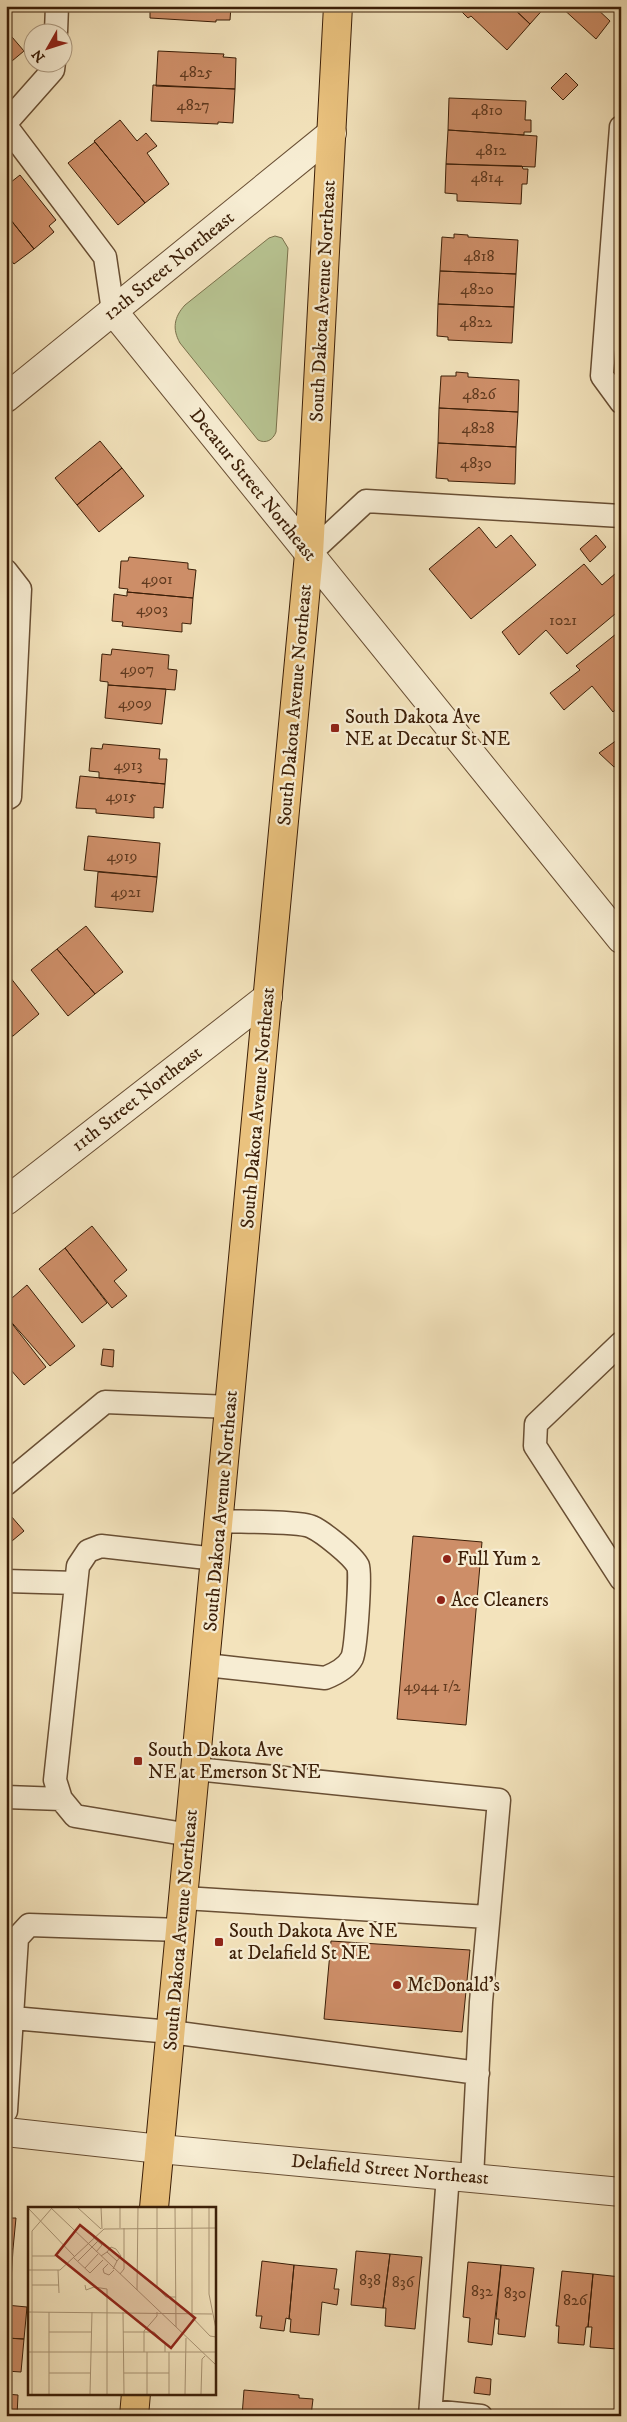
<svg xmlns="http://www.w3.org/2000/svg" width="627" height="2422" font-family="'IM FELL DW Pica',serif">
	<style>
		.green { fill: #b8c492; stroke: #7a714c }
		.building { fill: #cd8e68; stroke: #3b1e07 }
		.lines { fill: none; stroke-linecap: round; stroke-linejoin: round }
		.lane-casing { stroke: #694f34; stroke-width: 25 }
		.street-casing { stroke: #694f34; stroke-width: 30 }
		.primary-casing { stroke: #3b1e07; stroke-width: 30 }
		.lane { stroke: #f7edd3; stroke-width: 22 }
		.street { stroke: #f7edd3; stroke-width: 28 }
		.primary { stroke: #eac27e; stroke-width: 28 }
		.poi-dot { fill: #8f2418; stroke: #f7edd3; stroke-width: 2 }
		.labels { text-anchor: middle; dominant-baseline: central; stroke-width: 4.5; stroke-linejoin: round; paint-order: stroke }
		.number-label { font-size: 16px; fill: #603a1f }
		.street-label { font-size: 19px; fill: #3b1e07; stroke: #f7edd3 }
		.poi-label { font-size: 19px; fill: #3b1e07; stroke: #f7edd3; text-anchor: start }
		.inset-road { fill: none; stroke: #a99474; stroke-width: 1 }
		.view { fill: #8f2418; fill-opacity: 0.15; stroke: #8f2418; stroke-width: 2.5 }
		.inset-edge { fill: none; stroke: #3b1e07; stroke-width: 2.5 }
	</style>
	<rect width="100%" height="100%" fill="#f3e3bc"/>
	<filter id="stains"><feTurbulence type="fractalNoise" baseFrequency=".004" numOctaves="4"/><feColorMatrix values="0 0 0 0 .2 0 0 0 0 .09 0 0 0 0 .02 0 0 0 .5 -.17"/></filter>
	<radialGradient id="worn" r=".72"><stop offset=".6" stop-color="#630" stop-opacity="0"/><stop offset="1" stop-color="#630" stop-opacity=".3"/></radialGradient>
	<path class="green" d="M275 236 282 238 288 248 276 432C273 440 266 444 258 440L180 343C172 329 174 317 185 305L269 238Z"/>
	<path class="building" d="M150 6H231L230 20H216V22L150 18Z
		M460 6H511L530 24 507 50 471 16 468 18 458 8Z
		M511 6H546L530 24Z
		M560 6H594L610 21 596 39Z
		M6 30 24 51 6 66Z
		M158 51 224 54 223 57 236 58 235 89 156 86Z
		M566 73 578 85 563 100 551 88Z
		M153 85 235 89 233 123 218 122V124L151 121Z
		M449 98 526 101 525 120H531V132H524V135L448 130Z
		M120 120 137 141 146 133 157 146 147 153 169 184 145 203 94 141Z
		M448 130 537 136 535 167 446 164Z
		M95 142 145 203 118 225 68 163Z
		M446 164 522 166 523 169H528L527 184H522L521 204 457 201V194L445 193Z
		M20 175 56 220 49 226 54 232 34 249 6 214V186Z
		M6 214 34 249 14 264 9 258 6 261Z
		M454 234 468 235V237L518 240 516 274 440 271 442 237 454 238Z
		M440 271 516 274 514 307 438 304Z
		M438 304 514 307 512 343 448 340V337L437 336Z
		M456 372 468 373V377L519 380 518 412 439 408 441 376H456Z
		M439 408 518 412 516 447 438 443Z
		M100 441 122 468 77 505 55 478Z
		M438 443 516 447 515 484 448 481V479L436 478Z
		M122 468 144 496 99 532 77 505Z
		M479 527 496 548 511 535 536 565 471 619 429 569Z
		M596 535 606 547 590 562 580 549Z
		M129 557 188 563V569L196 570 193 598 127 592 128 589 119 588 121 561H128Z
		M584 564 602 585 616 573 621 578V609L567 654 546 630 519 655 502 632Z
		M127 592 193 598 191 624 182 623V632L122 626 123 622 112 621 114 594 127 596Z
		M621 630V705L613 712 592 686 564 710 550 693 580 670 576 666Z
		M112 649 169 655 168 669 177 670 175 690 108 685V682L100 681 102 654 111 655Z
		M108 685 166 689 162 724 105 718Z
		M621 737V763L614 767 599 753Z
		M103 744 160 749 159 759H167L165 784 99 778V772L89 771 91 748 102 749Z
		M80 776 165 784 163 808 154 807V818L96 813V809L76 808Z
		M88 836 160 843 157 877 84 870Z
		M98 872 157 877 153 912 95 907Z
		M86 926 123 972 95 994 57 949Z
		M57 949 95 994 68 1016 31 970Z
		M6 972 39 1014 13 1036 6 1028Z
		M6 1028 13 1036 6 1041Z
		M92 1226 127 1270 114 1281 127 1296 112 1308 65 1248Z
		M65 1248 107 1303 82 1323 39 1269Z
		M27 1285 75 1346 50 1366 6 1316V1293L12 1298Z
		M6 1316 46 1367 24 1385 10 1369 8 1371 6 1369Z
		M103 1349 114 1350 113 1367 101 1365Z
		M11 1516 24 1531 6 1546V1520Z
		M413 1536 482 1542 466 1725 397 1719Z
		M331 1941 470 1950 462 2032 324 2019Z
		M6 2218H16L13 2249H6Z
		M6 2249H13L11 2282 6 2281Z
		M356 2251 390 2254 383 2308 351 2305Z
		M390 2254 422 2257 415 2329 385 2326 386 2308H383Z
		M262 2261 294 2265 289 2319 286 2318 284 2331 260 2328 262 2316H256Z
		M468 2262 501 2265 492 2345 468 2342 470 2318 463 2317Z
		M294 2265 337 2269 334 2289H339L337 2305 322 2302 319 2335 290 2332 291 2319H289Z
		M501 2265 534 2268 525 2337 498 2334 499 2319H496Z
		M562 2271 593 2274 588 2327H586L584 2345 558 2343 559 2326H556Z
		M593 2274 621 2277V2332H618L617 2349 590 2347 592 2327H588Z
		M6 2305 27 2307 24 2339 6 2338Z
		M6 2338 24 2339 21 2372 6 2371Z
		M476 2377 491 2379 490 2395 474 2393Z
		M244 2390 299 2395V2398L313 2399 311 2416H242Z
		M6 2394 18 2395 17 2416H6Z"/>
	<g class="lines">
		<defs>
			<path id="lane" d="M56 32 57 6
				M6 123 53 70 54 62
				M6 126 105 257 113 311
				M621 127 602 376 621 402
				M309 554 366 501 621 516
				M6 571 20 589 10 797 6 799
				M621 1343 536 1424 535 1446 621 1579
				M6 1484 105 1402 231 1407
				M6 1581 76 1583
				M206 1665 325 1678C335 1674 347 1668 352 1658 356 1649 361 1574 358 1566 352 1555 323 1532 312 1527 300 1521 237 1522 220 1521
				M196 1769 499 1800 481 2002 472 2178
				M6 1797 61 1799
				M190 1835 75 1816 61 1799 55 1780 78 1566 88 1551 101 1546 216 1559
				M184 1898 488 1917
				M13 2018 171 2032 478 2073
				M6 2111 17 1938 29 1925 181 1930
				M431 2411 481 2416
				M430 2416 448 2175"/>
			<path id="street" d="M113 311 621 939
				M6 398 332 133
				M6 1201 268 997
				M6 2132 160 2149 621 2192"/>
			<path id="primary" d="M154 2208 309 554 338 6
				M134 2416 136 2393"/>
		</defs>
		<use href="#lane" class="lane-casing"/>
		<use href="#street" class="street-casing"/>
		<use href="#primary" class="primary-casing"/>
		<use href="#lane" class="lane"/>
		<use href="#street" class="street"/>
		<use href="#primary" class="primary"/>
	</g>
	<g class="poi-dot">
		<rect x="330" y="723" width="10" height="10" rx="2.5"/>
		<circle cx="447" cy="1559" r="5"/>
		<circle cx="441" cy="1600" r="5"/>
		<rect x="133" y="1756" width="10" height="10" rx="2.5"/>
		<rect x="214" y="1937" width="10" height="10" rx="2.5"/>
		<circle cx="397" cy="1985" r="5"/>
	</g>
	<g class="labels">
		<g class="number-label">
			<text x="196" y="72">4825</text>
			<text x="193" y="105">4827</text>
			<text x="487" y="110">4810</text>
			<text x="491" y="150">4812</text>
			<text x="487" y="177">4814</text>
			<text x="479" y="256">4818</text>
			<text x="477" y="289">4820</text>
			<text x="476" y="322">4822</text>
			<text x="479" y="394">4826</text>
			<text x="478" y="428">4828</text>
			<text x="476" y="463">4830</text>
			<text x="157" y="579">4901</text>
			<text x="152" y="609">4903</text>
			<text x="563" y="620">1021</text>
			<text x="137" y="669">4907</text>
			<text x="135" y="703">4909</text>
			<text x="128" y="765">4913</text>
			<text x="121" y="796">4915</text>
			<text x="122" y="856">4919</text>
			<text x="126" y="892">4921</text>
			<text x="432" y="1686">4944 1/2</text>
			<text x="370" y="2280">838</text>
			<text x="403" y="2282">836</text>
			<text x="482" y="2291">832</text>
			<text x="515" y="2293">830</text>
			<text x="575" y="2300">826</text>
		</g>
		<g class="street-label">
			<text transform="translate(169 266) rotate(-39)">12th Street Northeast</text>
			<text transform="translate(323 301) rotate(-87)">South Dakota Avenue Northeast</text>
			<text transform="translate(253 485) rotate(51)">Decatur Street Northeast</text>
			<text transform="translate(295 705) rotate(-85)">South Dakota Avenue Northeast</text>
			<text transform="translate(137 1099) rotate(-38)">11th Street Northeast</text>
			<text transform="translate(258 1108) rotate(-85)">South Dakota Avenue Northeast</text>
			<text transform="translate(221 1511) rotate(-85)">South Dakota Avenue Northeast</text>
			<text transform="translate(181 1930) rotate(-85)">South Dakota Avenue Northeast</text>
			<text transform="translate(390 2170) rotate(5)">Delafield Street Northeast</text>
		</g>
		<g class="poi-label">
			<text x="345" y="717">South Dakota Ave<tspan x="345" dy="22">NE at Decatur St NE</tspan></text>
			<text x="457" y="1559">Full Yum 2</text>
			<text x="451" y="1600">Ace Cleaners</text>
			<text x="148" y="1750">South Dakota Ave<tspan x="148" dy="22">NE at Emerson St NE</tspan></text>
			<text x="229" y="1931">South Dakota Ave NE<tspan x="229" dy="22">at Delafield St NE</tspan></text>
			<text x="407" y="1985">McDonald's</text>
		</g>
	</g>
	<g transform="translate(28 2207)">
		<rect width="188" height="188" fill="#f3e3bc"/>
		<path class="inset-road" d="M22 0 188 158M49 0 73 22M73 0 74 22M129 0V81L138 90H148M147 0 148 120M164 0V107M181 0V87L188 122M0 1 46 49M92 21V0M65 30 74 38 68 45M79 45 83 40 88 42 93 49 89 54M4 49H27L36 39M73 49 79 45 89 54 85 62M45 50 62 66 75 53M50 54 70 34M80 57 75 62 76 66 81 68 86 63M57 61 70 47M0 63H32L76 22 188 21M30 63 31 86M92 67 96 62V21M4 78H31M57 78 58 83 66 80 79 82V187M109 83 110 0M0 105 184 107M95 105 96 187M161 107 182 129 188 130M21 125H64M95 125H126L137 136V145M0 145H188M116 145V124L129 109V105M119 145V187M21 166H62M96 166H141M4 187V24L24 1M21 187V105M62 187 64 105M141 187V145M157 187 158 131M173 187 174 152 177 149"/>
		<path class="view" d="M52 18 167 111 143 141 28 48Z"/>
		<rect width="188" height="188" class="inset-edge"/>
	</g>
	<rect width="627" height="2422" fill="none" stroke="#f3e3bc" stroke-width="25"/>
	<rect x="8" y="8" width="612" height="2407" fill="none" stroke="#3b1e07" stroke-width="2.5"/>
	<rect x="12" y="12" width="602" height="2397" fill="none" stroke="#3b1e07"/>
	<g transform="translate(48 48) rotate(231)"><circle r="24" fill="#f7edd3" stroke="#ac9a81"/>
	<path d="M0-4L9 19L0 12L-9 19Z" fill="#8f2418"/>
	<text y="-8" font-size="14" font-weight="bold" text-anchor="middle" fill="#3b1e07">N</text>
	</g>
	<rect width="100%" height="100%" filter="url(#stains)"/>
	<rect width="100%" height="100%" fill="url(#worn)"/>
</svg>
